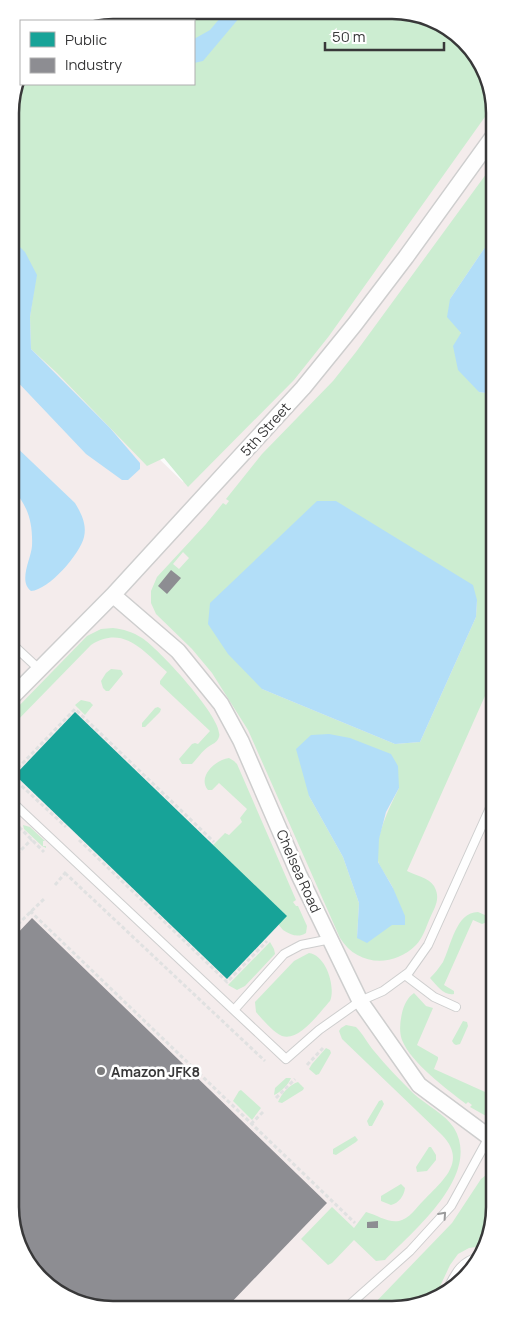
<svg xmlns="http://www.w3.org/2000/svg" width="505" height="1320" font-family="Manrope,sans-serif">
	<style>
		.industrial { fill: #f4ecec }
		.green { fill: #ccedd1; fill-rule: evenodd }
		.water { fill: #b2def8 }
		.public { fill: #17a398 }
		.industry { fill: #8d8d92 }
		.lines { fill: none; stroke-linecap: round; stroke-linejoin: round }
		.lane-casing { stroke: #cecece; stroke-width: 10 }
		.street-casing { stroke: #cecece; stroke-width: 18 }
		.path { stroke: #e0e1e1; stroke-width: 3; stroke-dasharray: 4 2.5; stroke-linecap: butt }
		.lane { stroke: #fefefe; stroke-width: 8 }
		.street { stroke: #fefefe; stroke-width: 15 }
		.oneway { stroke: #9b9b9c }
		.poi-dot { fill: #7c7c7d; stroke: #fff; stroke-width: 2 }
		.labels { text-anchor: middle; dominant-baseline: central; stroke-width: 5; stroke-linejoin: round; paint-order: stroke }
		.street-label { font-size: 14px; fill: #383839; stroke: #fff }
		.poi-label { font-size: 14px; font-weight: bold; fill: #383839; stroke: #fff; text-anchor: start }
		.rim { fill: none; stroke: #383839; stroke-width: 2.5 }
	</style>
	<rect width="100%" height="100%" fill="#fbfbfb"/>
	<path class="industrial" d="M479 64 492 86 495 1214 474 1270 419 1307 93 1308 40 1280 13 1234 11 201 75 263 46 349 183 482Z"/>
	<path class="green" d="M112 10 413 12 465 40 492 86V107L329 336 294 380 188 487 164 458 147 466 57 373 31 349 30 317 36 275 11 238 10 105 21 66V84H194V21H81Z
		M492 166V237L450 299 479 392 492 394 493 678 407 871C415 875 429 878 434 886 441 898 435 907 430 918 426 927 423 938 416 945 393 968 357 966 340 938L248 730 212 673 192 649 156 614 151 603V591L157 577 206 524 223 503 226 505 229 501 226 499 262 454 333 381 356 352ZM183 552 189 558 179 569 173 564ZM477 600 476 617 420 742 395 744 262 689ZM399 788C390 806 371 844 379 864 383 872 389 880 393 888L357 938 359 903 343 857 309 796Z
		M113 628C123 629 133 632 142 638 158 648 225 720 219 737 217 743 212 744 208 747 202 751 197 759 192 764H182L179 759 192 744 195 743 198 744 210 731 160 684V681L167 672C144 652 124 624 91 645L12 726V713L87 636 101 629Z
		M111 669 121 670 123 674 109 691H106L103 688 101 681 106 673Z
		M81 700 90 702 93 705 85 715 75 705Z
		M158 707 161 709 160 712 145 727H142V723L155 708Z
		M229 758 234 761 237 764 296 900 293 902 296 906H298L307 926 306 933C298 938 291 935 283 930L213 845 225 833 229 835 242 822 240 818 247 809 219 783 212 790H208C197 777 215 760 229 758Z
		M23 825 30 827 45 841H43V846H46V848L42 846 24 829Z
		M478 912 494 919V925L487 922 482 924 473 920 444 985 454 991V994C444 996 437 986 430 978 435 973 439 968 443 962 451 946 456 912 478 912Z
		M270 942 274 949 275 954 245 986 237 990 228 985Z
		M309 953C326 955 336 987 330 1001 320 1012 299 1042 282 1036 273 1032 263 1020 256 1012L255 1002 294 961Z
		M414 993 426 1006 433 1008 417 1045 438 1057V1059L434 1069 494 1096 495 1121 470 1107 472 1105 468 1102 466 1104C447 1089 411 1063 402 1040 399 1032 400 1022 402 1013 404 1005 407 998 414 993Z
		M463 1021 467 1022 468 1026 460 1044 456 1045 454 1044 452 1041Z
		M346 1025 356 1027C363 1034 368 1044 374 1051 386 1066 400 1080 413 1093 426 1105 445 1114 454 1128 482 1175 414 1230 385 1260L376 1261 354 1240 332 1263 328 1265 301 1239 332 1207 354 1228 366 1212C377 1215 388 1223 399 1221 409 1219 416 1208 423 1201 442 1181 468 1162 442 1135L342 1039 339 1031 341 1028Z
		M326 1048 330 1050 331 1053 319 1074 316 1075 309 1069 312 1064Z
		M286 1078H291C289 1084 280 1093 274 1095L275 1088Z
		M298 1082 304 1088 303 1090 282 1103 278 1102C282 1093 289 1085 298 1082Z
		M241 1090 261 1108 252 1120 233 1101 239 1091Z
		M382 1100 384 1104 372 1126H369L367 1121 379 1101Z
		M355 1136 358 1140 356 1142 336 1155 333 1154V1149Z
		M429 1147H431L436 1155V1160L427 1171 417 1172 416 1167Z
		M495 1168V1214L483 1246 469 1248 458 1254 450 1265 436 1295 419 1307H371L452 1223 481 1179Z
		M401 1184 405 1188C404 1196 399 1203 391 1205L381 1201V1196Z"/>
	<path class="water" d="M112 10C126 10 142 14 153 21H76L72 18Z
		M226 11H245L203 61 194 63V39L210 30Z
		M492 237V394L479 392 458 370 453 346 461 333 447 317 450 299Z
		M11 238 25 252 37 275 30 317 31 349 110 428 140 463V469L128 480H122L86 454 11 375Z
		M11 442 75 503C81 513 87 524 84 537 80 554 49 590 31 591 18 581 31 559 32 546 33 523 28 504 11 488Z
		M317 501H336L473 585 477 600 476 617 420 742 395 744 262 689 228 654 208 624 210 603Z
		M329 734 350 738 391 754 398 766 399 788 386 812 379 839 378 862 393 888 405 916V925H392L367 943 357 938 359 903 343 857 309 796 296 749 311 735Z"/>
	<path class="public" d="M75 712 287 916 227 979 15 775Z"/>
	<path class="industry" d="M171 570 181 578 167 594 158 586Z
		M32 918 327 1203 227 1307 93 1308 40 1280 13 1234V938Z
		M378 1221V1228H367V1222Z"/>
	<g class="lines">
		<defs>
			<path id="lane" d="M12 644 39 669
				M12 802 286 1059 319 1030 360 1001 383 991 409 972 428 945 494 799
				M405 975 434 997 456 1007
				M234 1010 284 954 301 945 331 939
				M449 1286C456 1272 462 1261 479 1257
				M347 1307 410 1251 451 1206 489 1137"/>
			<path id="street" d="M113 595 178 651 221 704 241 741 299 875 360 1001 419 1085 489 1137 495 1139
				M12 697 113 595 303 388 355 324 406 257 492 138"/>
		</defs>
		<use href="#lane" class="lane-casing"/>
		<use href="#street" class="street-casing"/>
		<path class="path" d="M12 771 18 768 75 709 214 842
			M12 777 66 827
			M19 827 44 852
			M79 840 227 982 267 941
			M12 859 32 839
			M65 873 265 1061
			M55 885 66 872
			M30 911 355 1223
			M13 929 44 899
			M488 967 494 970
			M494 989 491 996 494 998
			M307 1065 323 1048
			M276 1098 295 1079
			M251 1124 264 1111"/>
		<use href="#lane" class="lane"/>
		<use href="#street" class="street"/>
	</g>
	<defs><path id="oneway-chevron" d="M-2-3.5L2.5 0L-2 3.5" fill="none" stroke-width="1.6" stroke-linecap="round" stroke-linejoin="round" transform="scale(1.25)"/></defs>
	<use class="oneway" href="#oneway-chevron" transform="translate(443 1215) rotate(-48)"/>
	<circle class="poi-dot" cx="101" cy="1071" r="5"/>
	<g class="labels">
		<g class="street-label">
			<text transform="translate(265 429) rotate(-48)">5th Street</text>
			<text transform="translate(299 871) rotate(66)">Chelsea Road</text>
		</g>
		<g class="poi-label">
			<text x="111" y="1071">Amazon JFK8</text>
		</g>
	</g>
	<path d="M0 0H505V1320H0ZM113 19H392A94 94 0 0 1 486 113V1207A94 94 0 0 1 392 1301H113A94 94 0 0 1 19 1207V113A94 94 0 0 1 113 19Z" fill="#fff" fill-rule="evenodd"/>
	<path class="rim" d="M113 19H392A94 94 0 0 1 486 113V1207A94 94 0 0 1 392 1301H113A94 94 0 0 1 19 1207V113A94 94 0 0 1 113 19Z"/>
	<rect x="20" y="20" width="175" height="65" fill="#ffffff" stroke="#afafb0"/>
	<rect x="30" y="32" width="25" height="15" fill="#17a398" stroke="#afafb0"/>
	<text x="65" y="45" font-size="15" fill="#383839">Public</text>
	<rect x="30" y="58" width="25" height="15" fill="#8d8d92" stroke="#afafb0"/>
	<text x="65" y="70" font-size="15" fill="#383839">Industry</text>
	<path d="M325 42v8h119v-8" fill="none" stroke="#383839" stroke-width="2.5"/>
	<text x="332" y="42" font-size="15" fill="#383839" stroke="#ffffff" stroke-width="4" paint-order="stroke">50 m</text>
</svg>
